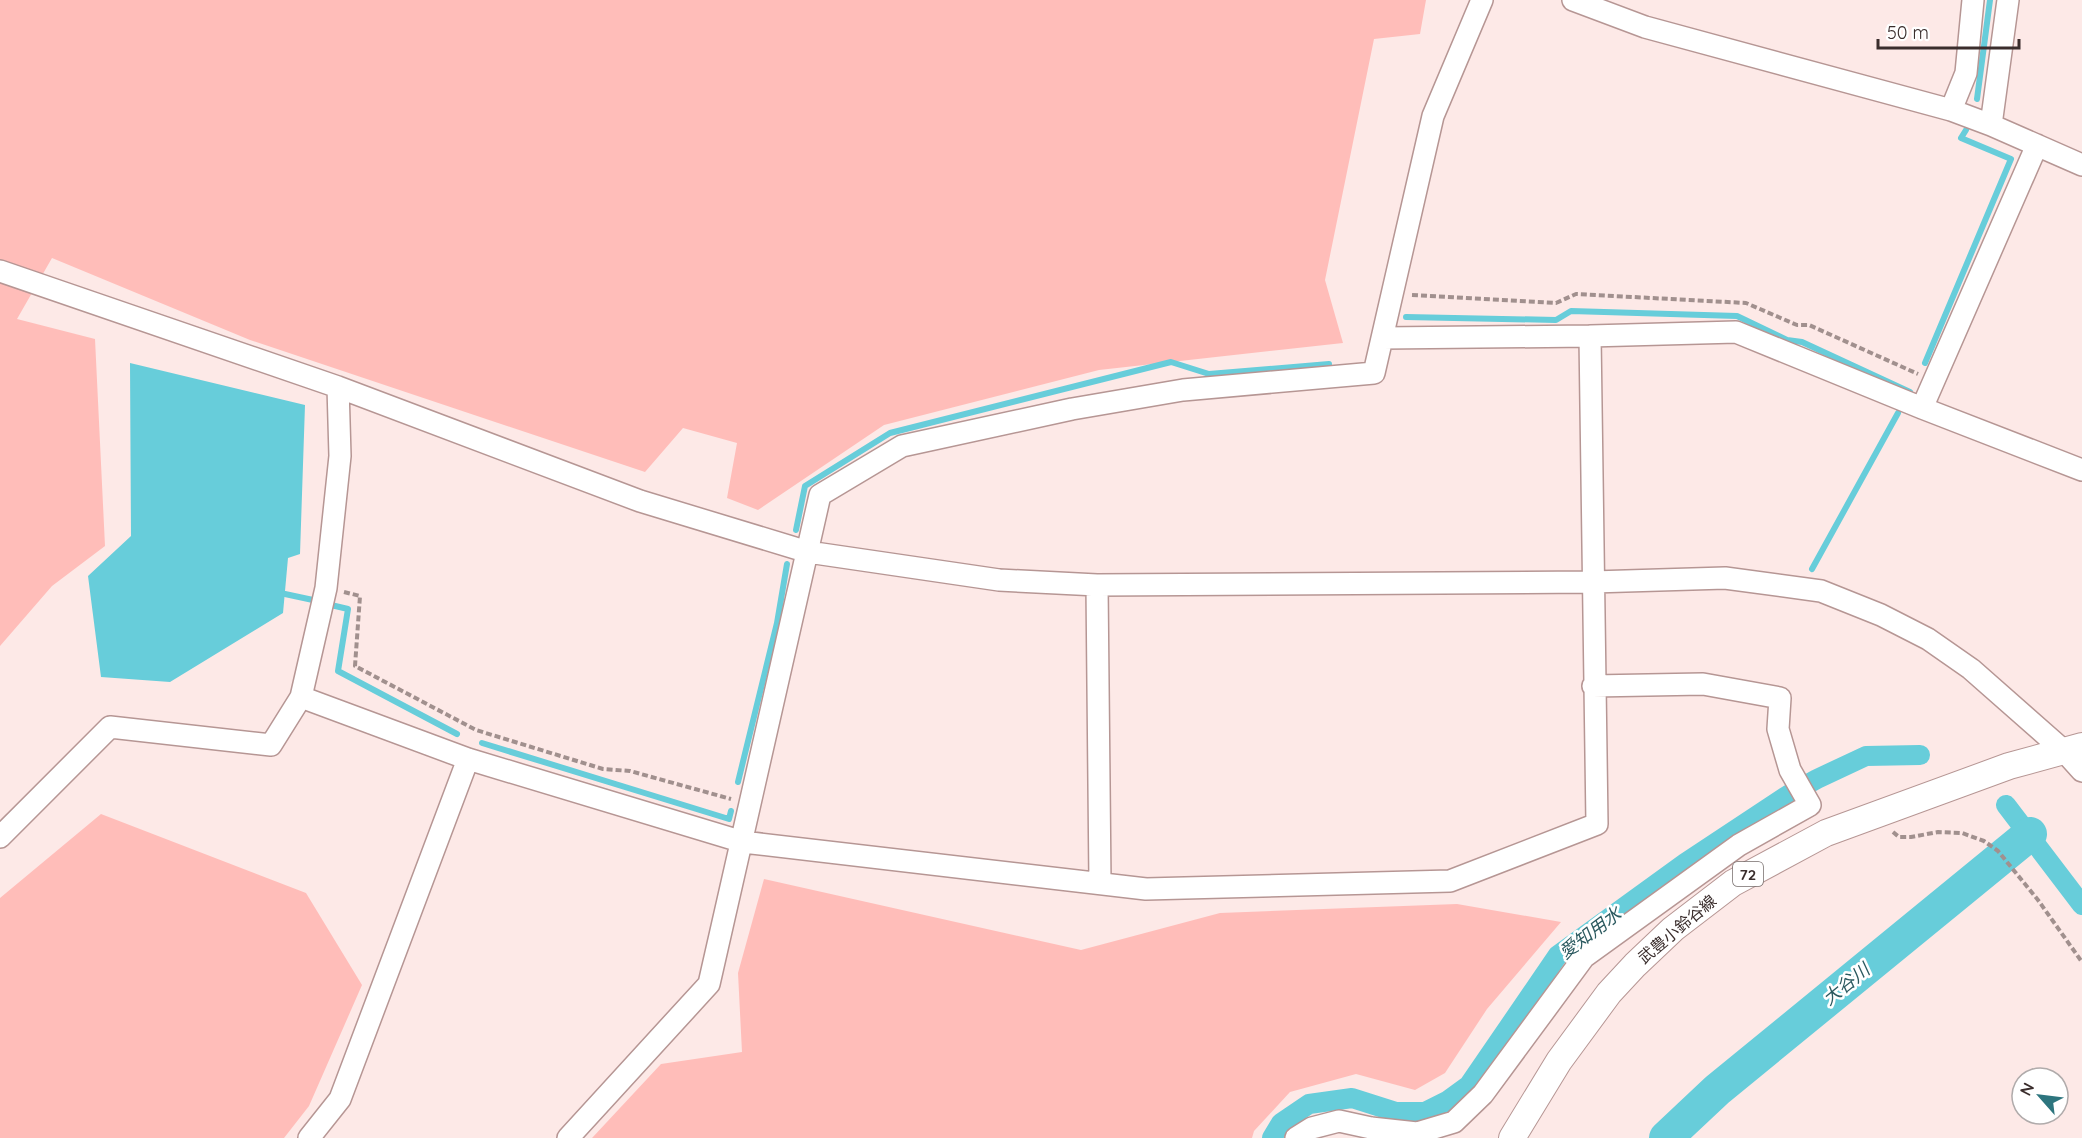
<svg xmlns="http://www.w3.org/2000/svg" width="2082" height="1138" font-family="Quicksand,'Noto Sans JP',sans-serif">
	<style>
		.green { fill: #ffbdb9 }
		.water { fill: #67cdda }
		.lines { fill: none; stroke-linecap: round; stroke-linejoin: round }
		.stream { stroke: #67cdda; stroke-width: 6 }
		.canal { stroke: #67cdda; stroke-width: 20 }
		.river { stroke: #67cdda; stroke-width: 34 }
		.minor-casing { stroke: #b69694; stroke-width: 24 }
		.major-casing { stroke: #b69694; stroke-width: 28 }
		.path { stroke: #a1908e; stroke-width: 4; stroke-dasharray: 6 3; stroke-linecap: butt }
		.minor { stroke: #fff; stroke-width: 21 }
		.major { stroke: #fff; stroke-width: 26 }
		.labels { text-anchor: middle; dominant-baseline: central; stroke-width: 5; stroke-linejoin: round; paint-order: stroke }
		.shield { fill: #fff; stroke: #756c6b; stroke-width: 1.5 }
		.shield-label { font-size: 15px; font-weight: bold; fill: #3a2d2c }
		.street-label { font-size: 16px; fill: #3a2d2c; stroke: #fff }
		.water-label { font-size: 18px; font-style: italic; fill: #2b595f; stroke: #fff }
	</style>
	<rect width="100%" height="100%" fill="#fde9e7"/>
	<path class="green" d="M0 0H1426L1420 34 1374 39 1325 280 1343 343 1099 370 884 425 758 510 727 498 737 443 683 428 645 472 250 340 52 258 17 319 95 339 105 546 52 586 0 646Z
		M101 814 306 893 362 985 309 1106 284 1138H0V898Z
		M764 879 1081 950 1220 913 1457 904 1561 922 1487 1009 1445 1073 1415 1090 1356 1074 1290 1092 1254 1131 1252 1138H592L661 1064 742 1052 738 973Z"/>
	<path class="water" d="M130 363 305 405 300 554 288 558 283 613 170 682 101 677 88 576 131 536Z"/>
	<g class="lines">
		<path class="stream" d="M1977 99 1990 0
			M1406 317 1556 320 1571 311 1737 316 1787 340 1802 342 1910 392
			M1925 363 2011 159 1961 138 1966 130
			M796 530 805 486 890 433 1171 362 1209 374 1329 364
			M1812 569 1898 413
			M285 594 313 600
			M331 605 348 609 338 671 457 734
			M482 743 729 819 731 811
			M738 782 777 623 787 564"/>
		<path class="canal" d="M2006 805 2082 905
			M1272 1138 1281 1123 1309 1104 1352 1098 1396 1112H1425L1447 1101 1469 1085 1558 955 1685 863 1788 795 1817 779 1866 756 1920 755"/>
		<path class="river" d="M1666 1138 1717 1090 2030 834"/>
		<defs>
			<path id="minor" d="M1573 0 1645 27 1951 110 1991 125 2082 165
				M1951 110 1966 73 1973 0
				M1991 125 2008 0
				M0 271 338 387 640 501 808 552 999 580 1097 585 1593 582 1725 578 1821 591 1881 615 1928 639 1971 669 2064 751 2082 771
				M1383 338 1590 336 1736 332 1922 408 2082 470
				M1922 408 2037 145
				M1097 585 1100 883
				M301 697 468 759 743 842 1146 889 1450 881 1597 824 1590 336
				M0 837 110 727 271 745 301 697 326 588 340 456 338 387
				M309 1138 340 1099 468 759
				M568 1138 709 984 820 495 902 446 1072 409 1183 390 1374 373 1433 116 1482 0
				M1296 1138 1312 1128 1339 1121 1371 1128 1417 1133 1454 1122 1483 1094 1584 957 1739 845 1810 805 1790 770 1778 729 1780 698 1703 684 1593 686"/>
			<path id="major" d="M1512 1138 1559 1061 1609 993 1635 965 1673 929 1733 883 1826 833 2009 766 2082 746"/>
		</defs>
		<use href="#minor" class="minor-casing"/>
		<use href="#major" class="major-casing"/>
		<path class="path" d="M1412 295 1556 303 1576 294 1746 303 1797 325H1809L1918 374
			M344 592 360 596 355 666 476 730 603 769 630 771 731 799
			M1893 832 1899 837H1911L1938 832 1962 833 1984 841 1998 851 2038 900 2082 962"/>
		<use href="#minor" class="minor"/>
		<use href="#major" class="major"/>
	</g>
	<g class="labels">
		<rect class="shield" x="1733" y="862" width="30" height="24" rx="4.5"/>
		<g class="shield-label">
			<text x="1748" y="874">72</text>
		</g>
		<g class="street-label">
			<text transform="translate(1677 929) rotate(-40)">武豊小鈴谷線</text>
		</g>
		<g class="water-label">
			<text transform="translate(1590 933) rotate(-37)">愛知用水</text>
			<text transform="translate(1846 984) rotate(-39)">大谷川</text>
		</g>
	</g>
	<g transform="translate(2040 1096) rotate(298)"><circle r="28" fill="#ffffff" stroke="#b0abab" stroke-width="1.5"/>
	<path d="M0-4.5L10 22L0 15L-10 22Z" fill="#2d757e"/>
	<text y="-9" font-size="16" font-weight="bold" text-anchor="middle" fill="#3a2d2c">N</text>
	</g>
	<path d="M1878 39v9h141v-9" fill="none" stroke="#3a2d2c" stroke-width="3"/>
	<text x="1887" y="39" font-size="18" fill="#3a2d2c" stroke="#ffffff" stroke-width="4.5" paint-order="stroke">50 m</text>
</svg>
